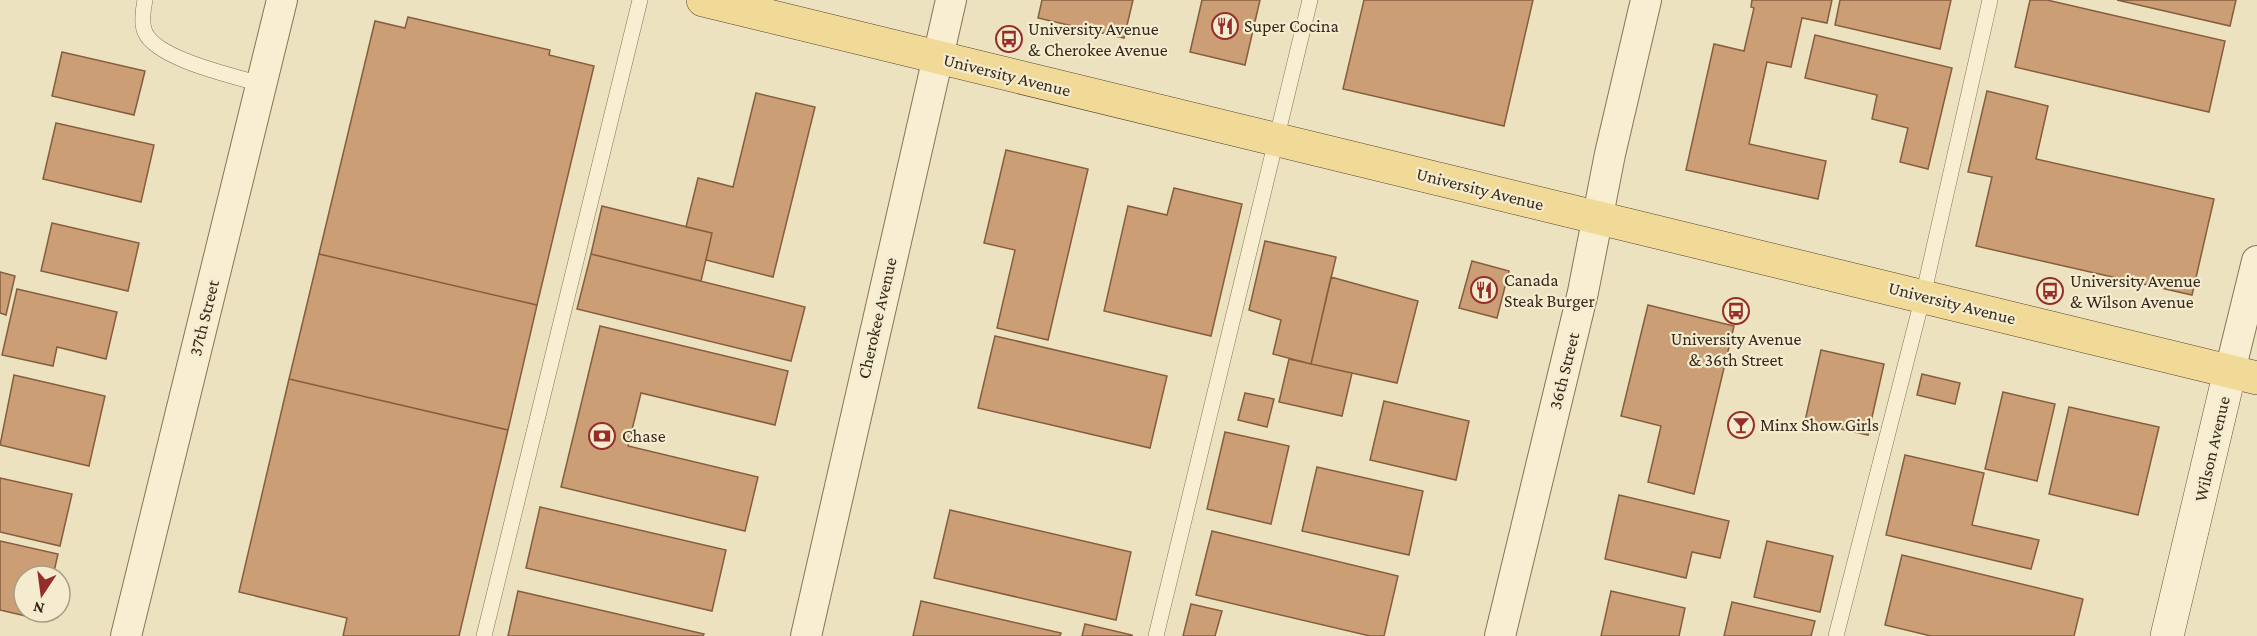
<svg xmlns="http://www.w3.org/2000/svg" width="2257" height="636" font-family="'Crimson Pro',serif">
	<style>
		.building { fill: #cb9e75; stroke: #855e3e; stroke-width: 1.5 }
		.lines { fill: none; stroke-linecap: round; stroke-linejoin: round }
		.lane-casing { stroke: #867358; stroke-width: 16 }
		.street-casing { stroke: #867358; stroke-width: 32 }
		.secondary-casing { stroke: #68543b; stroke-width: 34 }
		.primary-casing { stroke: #53412c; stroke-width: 34 }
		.lane { stroke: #f8efd2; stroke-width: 15 }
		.street { stroke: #f8efd2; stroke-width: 30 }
		.secondary { stroke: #f8efd2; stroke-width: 33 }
		.primary { stroke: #f1da97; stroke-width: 33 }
		.labels { text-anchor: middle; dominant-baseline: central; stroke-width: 4.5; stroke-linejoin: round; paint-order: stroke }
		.poi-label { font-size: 18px; fill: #352a1c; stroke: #f5eccf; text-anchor: start }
		.street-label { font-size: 18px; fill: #352a1c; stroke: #f5eccf }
	</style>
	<rect width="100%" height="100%" fill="#ede2bf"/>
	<path class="building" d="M1042 0H1133L1124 38 1038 18Z
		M1202 0H1260L1245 65 1190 52Z
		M1364 0H1533L1504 126 1343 89Z
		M1752 0H1832L1827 23 1802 18 1791 67 1767 62 1749 144 1826 161 1818 199 1686 170 1714 44 1744 51 1754 8 1751 7Z
		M1840 0H1951L1940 49 1835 25Z
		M2030 0H2047L2225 41 2209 112 2015 67Z
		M2117 0H2236L2230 26Z
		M408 17 550 50 549 55 594 66 537 305 319 254 375 21 405 28Z
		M1815 35 1952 68 1928 169 1900 162 1908 128 1872 119 1877 95 1805 78Z
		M62 52 145 71 134 115 52 96Z
		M1987 91 2048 106 2036 159 2214 199 2192 295 1976 246 1992 177 1968 172Z
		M756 93 815 107 773 277 706 260 712 233 686 227 698 178 733 187Z
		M56 123 154 145 141 202 43 179Z
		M1006 150 1088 169 1048 340 997 328 1015 250 984 243Z
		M1174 188 1242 204 1211 336 1104 311 1128 206 1167 215Z
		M602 206 712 233 701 281 591 254Z
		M52 223 139 243 128 291 41 271Z
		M1265 241 1336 257 1311 364 1273 354 1281 320 1249 310Z
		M319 254 537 305 508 430 289 379Z
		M591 254 805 307 791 361 577 309Z
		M1472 261 1509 271 1497 318 1459 308Z
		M0 272 15 276 6 315 0 313Z
		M1331 277 1418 301 1397 383 1311 364Z
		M17 289 117 312 106 359 57 347 53 366 2 355Z
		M1648 305 1734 326 1694 494 1648 482 1661 426 1621 416Z
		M600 326 788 371 775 425 641 393 628 446 758 477 745 531 561 487Z
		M995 336 1167 376 1150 448 978 408Z
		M1821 350 1884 364 1868 435 1805 421Z
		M1289 359 1352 373 1342 416 1279 402Z
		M1922 374 1960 383 1955 404 1917 395Z
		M14 375 105 396 89 466 0 445Z
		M289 379 508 430 459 636H343L347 618 239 592Z
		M2003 392 2055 404 2037 481 1985 469Z
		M1245 393 1274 399 1267 427 1238 420Z
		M1384 401 1469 421 1456 480 1370 460Z
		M2069 407 2159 427 2138 515 2049 494Z
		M1225 432 1289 446 1271 524 1207 509Z
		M1905 455 1984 473 1972 525 2039 540 2031 569 1886 535Z
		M1317 467 1423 491 1409 555 1302 531Z
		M0 478 72 494 60 546 0 532Z
		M1619 495 1729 521 1720 558 1692 552 1686 578 1605 559Z
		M540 507 726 550 712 611 526 568Z
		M950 510 1131 552 1116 620 934 578Z
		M1212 531 1398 576 1384 636H1370L1196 595Z
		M0 541 58 554 53 576H24V612H45L43 620 0 610Z
		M1767 541 1833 556 1820 612 1754 597Z
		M1902 555 2083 599 2074 636H1931L1885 625Z
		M518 591 704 634 703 636H508Z
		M1611 591 1685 608 1679 636H1601Z
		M921 601 1061 633 1060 636H913Z
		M1732 602 1815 621 1811 636H1724Z
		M1191 604 1222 611 1215 636H1183Z
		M1085 624 1132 635V636H1082Z"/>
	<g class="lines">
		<defs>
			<path id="lane" d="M145 0C143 10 141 23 145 32 156 59 234 76 261 84
				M484 636 640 0
				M1156 636 1310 0
				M1836 636 1923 296 1990 0"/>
			<path id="street" d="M2230 371 2257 261
				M126 636 282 0
				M806 636 951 0
				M1500 636 1583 292 1610 154 1646 0"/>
			<path id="secondary" d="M2167 636 2230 371"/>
			<path id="primary" d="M703 0 2257 378"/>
		</defs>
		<use href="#lane" class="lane-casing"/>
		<use href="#street" class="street-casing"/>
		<use href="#secondary" class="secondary-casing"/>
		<use href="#primary" class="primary-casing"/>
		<use href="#lane" class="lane"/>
		<use href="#street" class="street"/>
		<use href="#secondary" class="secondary"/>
		<use href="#primary" class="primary"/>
	</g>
	<defs>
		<symbol id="restaurant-ring" viewBox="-11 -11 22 22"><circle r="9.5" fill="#f5eccf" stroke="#952e28" stroke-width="1.5"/><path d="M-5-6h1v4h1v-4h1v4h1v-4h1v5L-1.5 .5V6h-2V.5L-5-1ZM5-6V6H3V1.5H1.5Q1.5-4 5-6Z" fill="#952e28"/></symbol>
		<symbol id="bus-ring" viewBox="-11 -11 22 22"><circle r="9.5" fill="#f5eccf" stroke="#952e28" stroke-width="1.5"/><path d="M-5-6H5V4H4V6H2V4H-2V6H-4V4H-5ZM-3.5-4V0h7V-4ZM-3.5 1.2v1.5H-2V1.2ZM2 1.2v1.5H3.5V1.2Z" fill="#952e28"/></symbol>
		<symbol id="bar-ring" viewBox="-11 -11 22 22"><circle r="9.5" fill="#f5eccf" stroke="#952e28" stroke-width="1.5"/><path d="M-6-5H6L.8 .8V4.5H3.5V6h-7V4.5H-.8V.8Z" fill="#952e28"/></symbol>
		<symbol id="bank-ring" viewBox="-11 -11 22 22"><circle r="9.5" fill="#f5eccf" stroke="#952e28" stroke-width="1.5"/><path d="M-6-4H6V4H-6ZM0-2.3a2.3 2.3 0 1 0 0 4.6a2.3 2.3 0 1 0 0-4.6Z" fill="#952e28"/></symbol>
	</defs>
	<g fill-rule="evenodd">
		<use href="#restaurant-ring" x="1210" y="11" width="30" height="30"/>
		<use href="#bus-ring" x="994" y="24" width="30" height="30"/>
		<use href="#restaurant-ring" x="1469" y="275" width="30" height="30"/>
		<use href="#bus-ring" x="2035" y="276" width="30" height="30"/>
		<use href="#bus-ring" x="1721" y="296" width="30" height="30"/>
		<use href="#bar-ring" x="1726" y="410" width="30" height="30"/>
		<use href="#bank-ring" x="587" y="421" width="30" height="30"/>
	</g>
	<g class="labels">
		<g class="poi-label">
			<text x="1244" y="26">Super Cocina</text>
			<text x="1028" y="29">University Avenue<tspan x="1028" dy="21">&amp; Cherokee Avenue</tspan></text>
			<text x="1504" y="280">Canada<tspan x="1504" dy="21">Steak Burger</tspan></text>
			<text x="2070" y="281">University Avenue<tspan x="2070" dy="21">&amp; Wilson Avenue</tspan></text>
			<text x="1736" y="339" text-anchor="middle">University Avenue<tspan x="1736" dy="21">&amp; 36th Street</tspan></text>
			<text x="1760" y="425">Minx Show Girls</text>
			<text x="622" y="436">Chase</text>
		</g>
		<g class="street-label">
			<text transform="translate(1007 75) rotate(14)">University Avenue</text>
			<text transform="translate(1480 189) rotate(14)">University Avenue</text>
			<text transform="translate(1952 303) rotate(14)">University Avenue</text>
			<text transform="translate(204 318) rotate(-76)">37th Street</text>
			<text transform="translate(877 318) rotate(-77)">Cherokee Avenue</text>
			<text transform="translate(1564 371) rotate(-76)">36th Street</text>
			<text transform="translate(2212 449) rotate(-77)">Wilson Avenue</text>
		</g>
	</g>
	<g transform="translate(42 594) rotate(193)"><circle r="28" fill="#f5eccf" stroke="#a89e87" stroke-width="1.5"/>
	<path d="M0-4.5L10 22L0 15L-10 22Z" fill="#952e28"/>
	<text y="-9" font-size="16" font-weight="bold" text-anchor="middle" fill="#352a1c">N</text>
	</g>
</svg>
